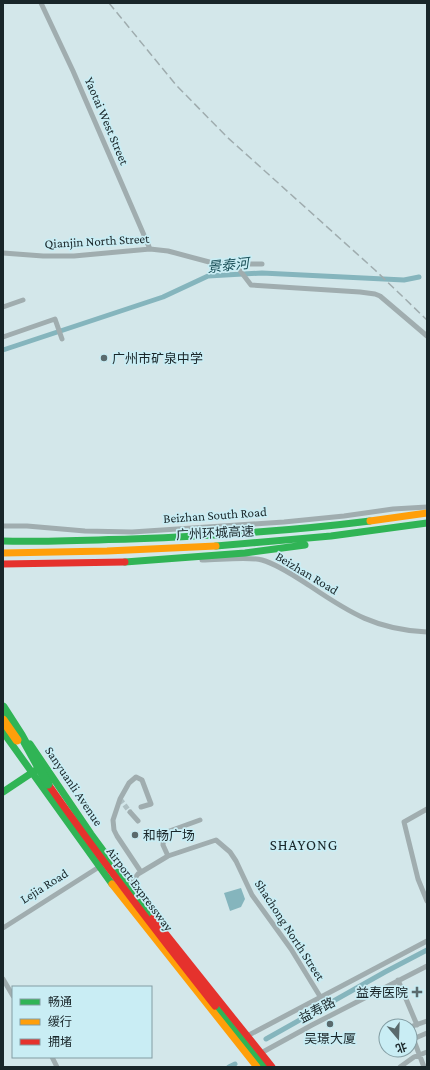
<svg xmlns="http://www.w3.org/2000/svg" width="430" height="1070" font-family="'Crimson Pro','Noto Sans SC',serif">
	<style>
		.water { fill: #85b5bd }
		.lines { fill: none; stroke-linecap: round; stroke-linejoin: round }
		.canal { stroke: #85b5bd; stroke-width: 5 }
		.street-tunnel { stroke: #aec0c3; stroke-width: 5; stroke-dasharray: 5 2.5; stroke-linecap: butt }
		.street { stroke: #a0adaf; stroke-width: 5 }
		.fast { stroke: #30b455; stroke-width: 7 }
		.slow { stroke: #ff9f0a; stroke-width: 7 }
		.jam { stroke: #e5322d; stroke-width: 7 }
		.rail { stroke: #9facae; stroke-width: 1.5; stroke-dasharray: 8 4; stroke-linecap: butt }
		.fast-bridge { stroke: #30b455; stroke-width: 9 }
		.slow-bridge { stroke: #ff9f0a; stroke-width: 9 }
		.poi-dot { fill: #5a6a6d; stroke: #c9edf4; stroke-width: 1.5 }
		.labels { text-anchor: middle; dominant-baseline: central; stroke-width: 3.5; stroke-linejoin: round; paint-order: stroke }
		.street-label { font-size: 13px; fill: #192629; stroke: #c9edf4 }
		.poi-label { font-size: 13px; fill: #192629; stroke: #c9edf4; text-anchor: start }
		.water-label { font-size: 14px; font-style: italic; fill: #194e56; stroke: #c9edf4 }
		.quarter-label { font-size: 15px; letter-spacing: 1px; fill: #192629; stroke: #c9edf4 }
	</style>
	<rect width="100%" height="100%" fill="#d3e7ea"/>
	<path class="water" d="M241 888 245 899 241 907 230 911 224 893Z"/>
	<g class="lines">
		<path class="canal" d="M3 350 163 297 208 276 262 273 404 280 419 277
			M266 1039 385 972 427 950
			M229 1067 235 1064"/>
		<path class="street-tunnel" d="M120 799 130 812"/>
		<path class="street" d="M41 3 73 71 150 249
			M3 253 43 256H74L150 249 168 251 213 263 235 264H262
			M235 264 251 285 360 292 375 294 380 296 427 336
			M3 307 23 300
			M3 337 55 319 62 339
			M3 526H27L85 531 132 532 284 522 344 516 393 509 427 507
			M202 560C219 560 247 556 262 560 279 565 296 577 310 586 350 613 377 630 427 632
			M141 807 151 804 142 780 136 777 129 783 120 799 113 820 114 830 117 836 141 872
			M427 809 404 822 418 879 427 901
			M130 812 138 821
			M168 856 163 845 164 833 200 820
			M129 886 138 874 168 856 216 840 230 852 236 861 252 895 291 949 321 998
			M3 928 99 867
			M3 979 13 996
			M398 980 417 1025
			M410 1027 427 1021
			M410 1030 424 1067
			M247 1036 427 941
			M413 1039 427 1033
			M261 1053 312 1025 427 966
			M52 1057 57 1067
			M400 1067 414 1057 427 1052"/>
		<path class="fast" d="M3 541C46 542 88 540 131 539 211 536 291 531 370 521
			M216 546 331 536 427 523
			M125 562 245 553 305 545
			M3 732 112 884
			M30 744 91 834 153 918
			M3 792 36 770
			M215 1006 264 1067"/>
		<path class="slow" d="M370 521 427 513
			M3 553 107 551 216 546
			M112 884 257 1067"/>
		<path class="jam" d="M3 564 125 562
			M48 784C101 860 158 934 215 1006
			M153 918 272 1067"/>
		<path class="rail" d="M109 3 176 85 227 137 375 270 427 320"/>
		<path class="fast-bridge" d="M3 707 21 735 48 784"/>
		<path class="slow-bridge" d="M3 720 17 740"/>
	</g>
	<g class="poi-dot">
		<circle cx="104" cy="358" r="4"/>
		<circle cx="135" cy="835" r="4"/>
		<path d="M415 986h4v4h4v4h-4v4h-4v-4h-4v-4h4z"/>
		<circle cx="330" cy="1024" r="4"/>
	</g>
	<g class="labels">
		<g class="street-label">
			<text transform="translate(107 121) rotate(67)">Yaotai West Street</text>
			<text transform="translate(97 241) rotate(-3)">Qianjin North Street</text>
			<text transform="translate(215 515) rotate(-4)">Beizhan South Road</text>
			<text transform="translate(215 533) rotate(-3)">广州环城高速</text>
			<text transform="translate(307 573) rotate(31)">Beizhan Road</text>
			<text transform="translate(74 786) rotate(56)">Sanyuanli Avenue</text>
			<text transform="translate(44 886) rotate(-32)">Lejia Road</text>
			<text transform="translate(140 889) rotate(53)">Airport Expressway</text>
			<text transform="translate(290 930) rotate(57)">Shachong North Street</text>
			<text transform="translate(317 1010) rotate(-28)">益寿路</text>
		</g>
		<g class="poi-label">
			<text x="112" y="358">广州市矿泉中学</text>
			<text x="143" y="835">和畅广场</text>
			<text x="408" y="992" text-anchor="end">益寿医院</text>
			<text x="330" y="1038" text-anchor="middle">吴璟大厦</text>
		</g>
		<g class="water-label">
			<text transform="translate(228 265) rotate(-6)">景泰河</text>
		</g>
		<g class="quarter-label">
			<text x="304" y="845">SHAYONG</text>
		</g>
	</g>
	<rect width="430" height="1070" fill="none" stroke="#192629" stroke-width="8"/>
	<rect x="12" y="986" width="140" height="72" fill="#c9edf4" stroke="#839da3"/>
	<rect x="20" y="999" width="20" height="6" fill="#30b455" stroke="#839da3"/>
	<text x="48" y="1006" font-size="12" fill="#192629">畅通</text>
	<rect x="20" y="1019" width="20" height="6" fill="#ff9f0a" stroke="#839da3"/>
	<text x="48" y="1026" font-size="12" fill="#192629">缓行</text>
	<rect x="20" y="1039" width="20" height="6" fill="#e5322d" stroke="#839da3"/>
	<text x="48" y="1046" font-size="12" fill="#192629">拥堵</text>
	<g transform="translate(398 1038) rotate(161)"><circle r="19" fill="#c9edf4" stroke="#839da3"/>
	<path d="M0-3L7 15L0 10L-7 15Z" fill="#5a6a6d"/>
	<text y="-6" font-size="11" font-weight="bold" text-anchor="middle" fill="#192629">北</text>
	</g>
</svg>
